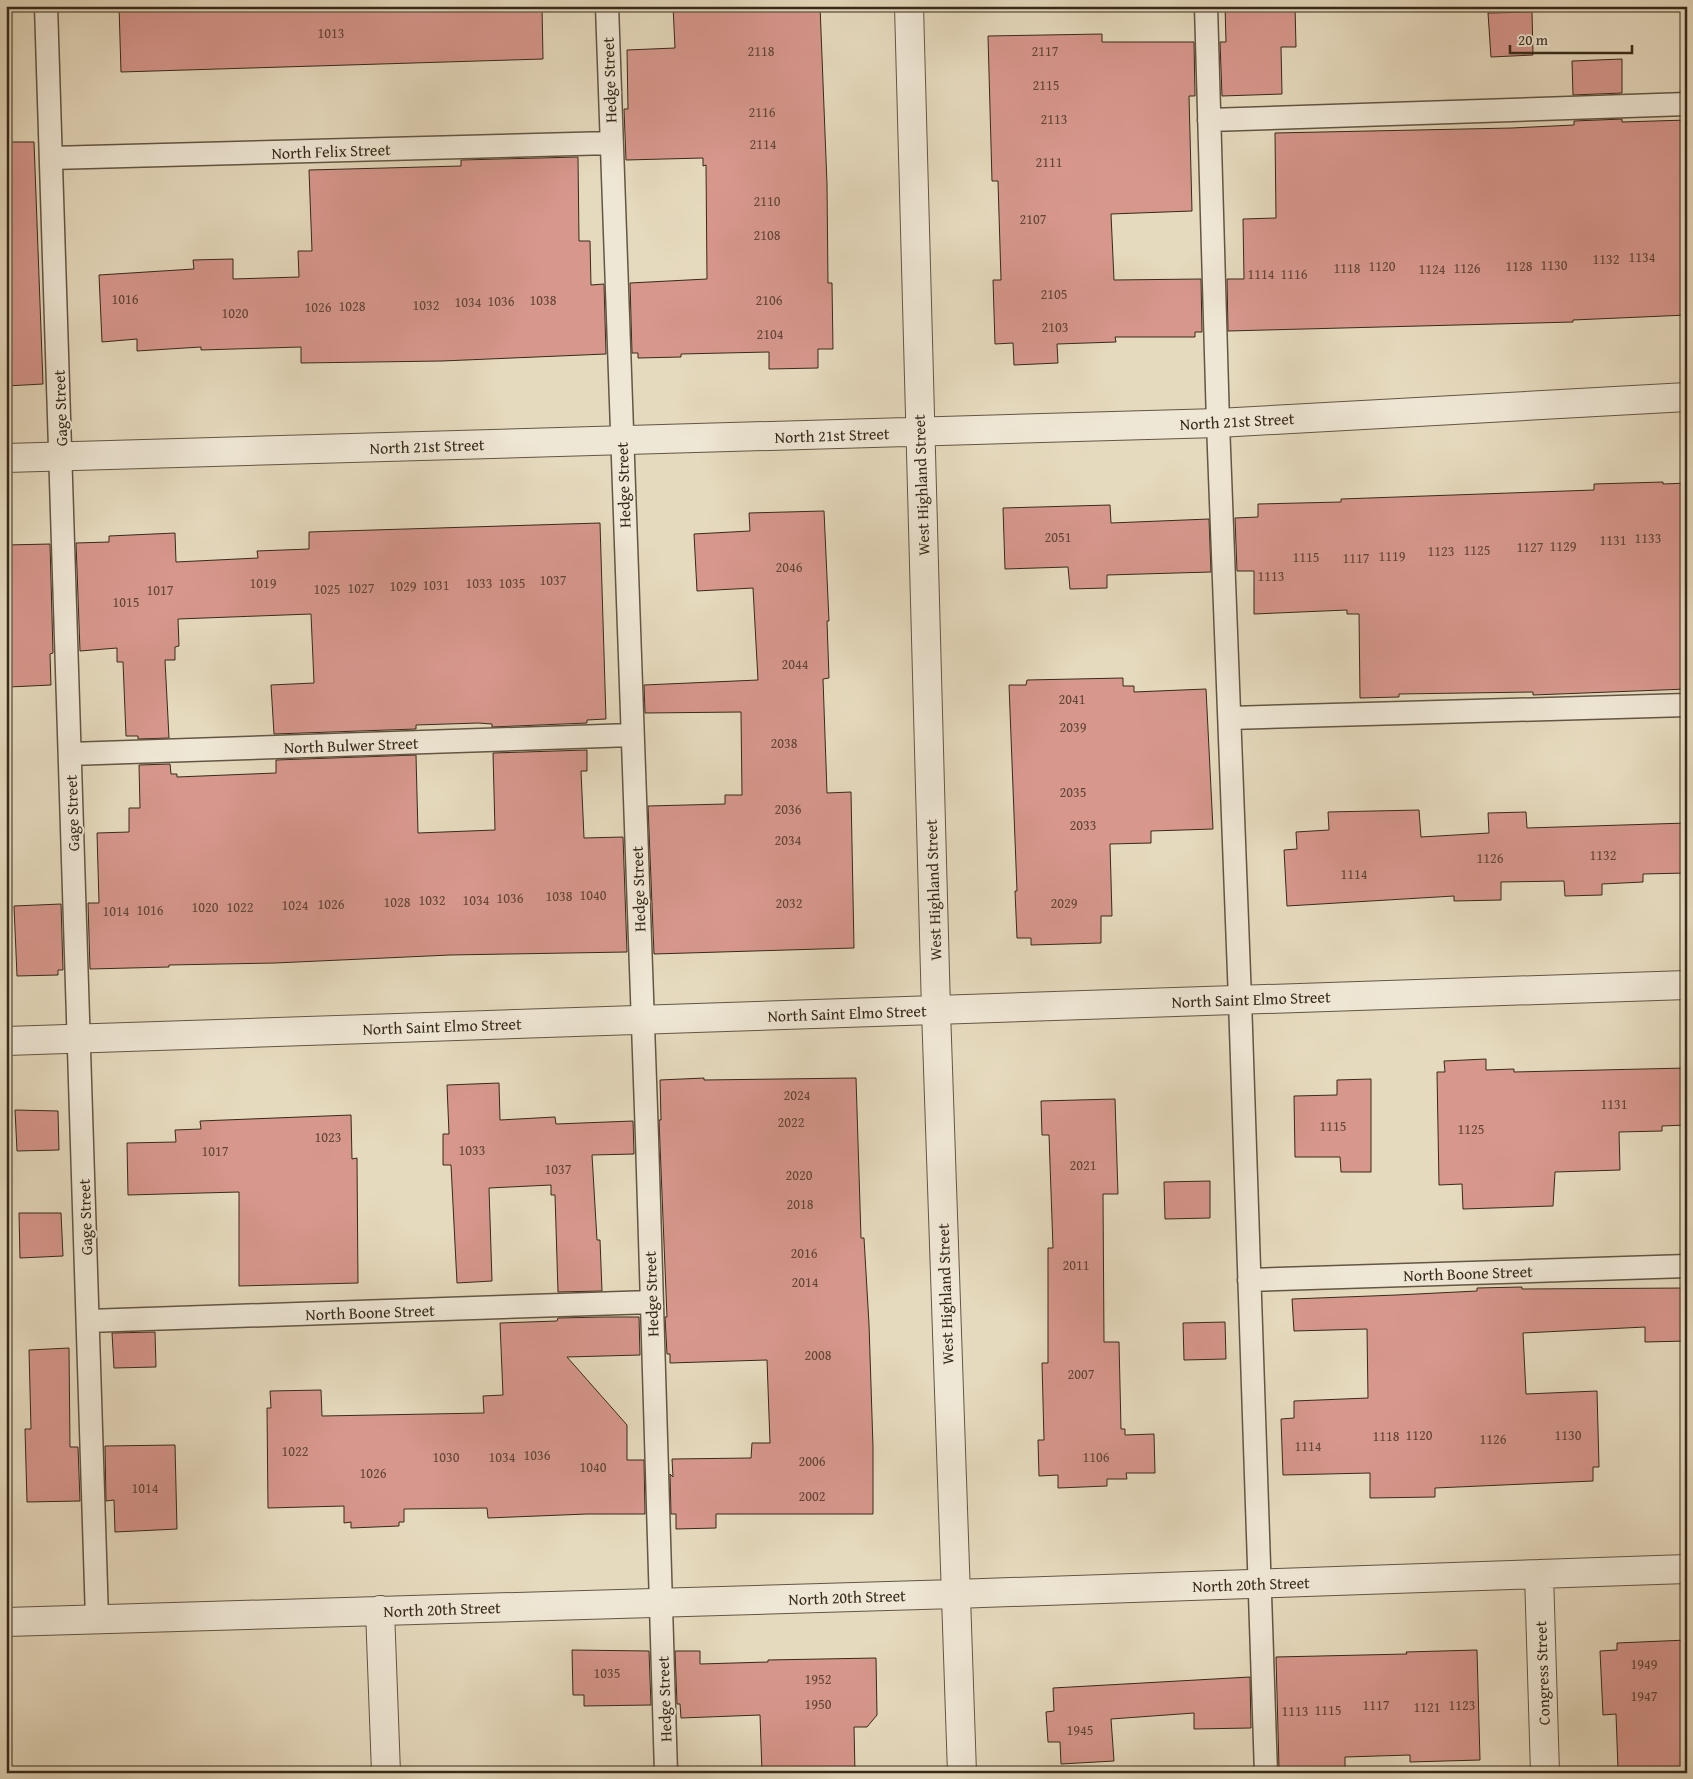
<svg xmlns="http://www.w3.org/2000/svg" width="1693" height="1779" font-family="'Gentium Book Plus',serif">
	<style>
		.building { fill: #d7978d; stroke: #372a1a }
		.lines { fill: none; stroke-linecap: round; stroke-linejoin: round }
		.service-casing { stroke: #635643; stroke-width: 25 }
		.minor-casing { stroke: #635643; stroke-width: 30 }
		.service { stroke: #efe7d5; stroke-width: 22 }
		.minor { stroke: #efe7d5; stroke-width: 28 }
		.labels { text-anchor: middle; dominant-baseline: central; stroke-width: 4; stroke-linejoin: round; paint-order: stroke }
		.number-label { font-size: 14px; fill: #5f4537 }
		.street-label { font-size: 16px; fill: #372a1a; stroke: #efe7d5 }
	</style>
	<rect width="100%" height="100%" fill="#e6dabe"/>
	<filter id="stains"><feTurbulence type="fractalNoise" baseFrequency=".004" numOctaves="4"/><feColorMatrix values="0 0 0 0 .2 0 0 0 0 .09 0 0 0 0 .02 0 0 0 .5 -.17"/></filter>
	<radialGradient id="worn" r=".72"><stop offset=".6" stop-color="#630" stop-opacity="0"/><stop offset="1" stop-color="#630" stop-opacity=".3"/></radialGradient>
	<path class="building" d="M119 6H542L543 59 121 72Z
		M673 6H820L827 184 828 283H832L833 349H818V368L769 369V352L681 354V357L638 358V353H632L630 283 707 279 706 165 703 166V158L626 160 624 109H628L627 50 675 48Z
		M1225 6H1295L1296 47H1281L1282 94 1222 96 1220 42H1226Z
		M1532 12 1533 55 1491 57 1488 13Z
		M1102 34V42H1194L1195 96H1189L1192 211 1111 214 1114 280 1201 279 1202 332H1195V337H1115L1116 342 1057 344 1058 363 1014 365 1013 343 995 344 993 280H1001L998 181H992L988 36Z
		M1622 59V93L1573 95 1572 61Z
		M1622 119V122L1687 120V315L1573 320V322L1228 331 1227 279H1244L1243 219 1276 218 1275 133 1512 128 1574 125V121Z
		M6 142H34L43 384 6 386Z
		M578 157 579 241H590L591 285 604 284 606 354 442 361 301 363V347L201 350V347L137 351V339L102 342 99 275 194 269 193 260 233 259V279L299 277 298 251H312L309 170 461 166V160Z
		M1663 482V484L1687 483V689L1533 695V692L1399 694V697L1360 698 1359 614H1347V610L1254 614V571H1237L1235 518 1258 517V504L1341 502V499L1594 490V484Z
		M1110 505 1111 523 1209 519 1211 572 1107 575V588L1070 589 1068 567 1005 569 1003 508Z
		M824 511 829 621H827L829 678 823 679 827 793 851 792 854 948 654 954 648 806 725 804V795H742L741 712 645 713 644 685 758 680 753 588 697 591 694 534 750 531 749 513Z
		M600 523 606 719 587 720V723L492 727V724L478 723 416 725V729L274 734 271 685 314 683 311 614 178 619 179 646 175 647V660H165L169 738 138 739V736H126L123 662H117V648L80 651 76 543 109 542V536L175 533 176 562 258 558 257 551 309 549V532Z
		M50 544 53 653 50 654 51 685 9 687 7 643H10L7 545Z
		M1123 678V686H1134V692L1206 689 1213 829 1151 831V843L1110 844 1112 916H1101V943L1031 945V938H1017L1015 891H1017L1009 685H1026L1027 680Z
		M587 750V771H581L584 838 623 837 627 952 450 955 275 963 169 965V967L90 969 88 903H99L97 833 129 832V808H140L139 765 170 764 171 774H177V777L276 773V760L416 755 418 833 495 830 493 753Z
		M1419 810 1421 837 1489 833 1488 813 1526 812 1527 828 1687 823V873L1643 874V882L1602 884V895L1565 896 1564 881 1501 882V900L1454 901V896L1287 906 1284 850 1297 849 1296 832 1329 830 1328 812Z
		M61 904 63 970H58V975L17 976 14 906Z
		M1486 1059V1070L1514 1069V1072L1687 1068V1125L1662 1126V1131L1619 1132 1620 1170 1555 1172 1553 1206 1463 1209 1462 1184 1439 1185 1437 1072H1445L1444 1061Z
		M704 1078V1080L856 1078 861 1238H864L869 1324 873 1447V1514H716V1528L676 1529V1514H671L670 1474 673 1477 672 1459 751 1458 752 1443H770L767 1360 670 1363V1354H667L665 1317H667L659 1120H661L660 1080Z
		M1371 1079V1172H1341L1340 1157H1295L1294 1096 1337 1095V1080Z
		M499 1083 500 1120 555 1117 556 1124 633 1121 634 1154 592 1155 597 1240H600L602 1291 558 1292 555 1195H551V1185L489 1188 492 1281 457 1283 451 1165H443V1134H449L447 1085Z
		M1115 1099 1118 1194H1103L1104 1342H1119L1121 1429H1125V1435L1154 1434 1155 1473H1126L1127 1479H1107V1486L1058 1488V1475L1039 1476 1038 1440H1044L1042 1363H1048V1248H1053L1049 1135H1042L1041 1101Z
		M15 1110 58 1111 59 1150 17 1151Z
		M351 1115 352 1159 357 1158 358 1283 239 1286V1192L128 1195 127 1143 176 1142 175 1130 201 1129 200 1121Z
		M1210 1181V1218L1165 1219 1164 1182Z
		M19 1213H61L63 1256 20 1258Z
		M1522 1287V1289L1687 1288V1341L1645 1342V1327L1523 1333 1526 1394 1597 1391 1599 1467H1593V1481L1435 1488V1497L1370 1498V1473L1283 1475 1281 1419 1294 1418V1401L1368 1398 1367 1329 1294 1331 1292 1299 1397 1295 1477 1291V1288Z
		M603 1317H639L640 1355 567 1357 627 1425V1460H644L645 1514H587L488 1518 487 1508 404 1509V1522H399V1526L351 1528V1522L344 1523V1506L268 1508 267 1408H271L270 1391 321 1390 322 1416 484 1413 483 1396 503 1395 500 1323 557 1321 558 1318Z
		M1225 1322 1226 1359 1184 1360 1183 1323Z
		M155 1332 156 1367 114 1368 112 1333Z
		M69 1348 70 1447H78L80 1501 27 1502 25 1429H31L29 1350Z
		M175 1445 177 1529 115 1532 114 1500 106 1501 105 1446Z
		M1687 1640V1713H1685L1687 1773H1626V1769H1618L1616 1714 1603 1715 1600 1651 1617 1650V1643Z
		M572 1650 649 1651 651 1705 584 1706V1695H573Z
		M1477 1650 1480 1760 1410 1762V1755L1345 1757V1773H1282V1768H1279L1276 1657 1407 1654 1406 1652Z
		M675 1651H700V1664L768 1662V1660L876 1658 877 1715 867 1727H854L855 1773H762L760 1715 681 1718 680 1704H677Z
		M1250 1677 1251 1728 1194 1729V1713L1111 1719 1114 1761 1061 1764 1060 1742H1048L1046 1712 1054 1711 1053 1688Z"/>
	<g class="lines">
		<defs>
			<path id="service" d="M46 6 97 1619
				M607 6 647 1138 666 1773
				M1206 6 1218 423 1240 1000 1266 1773
				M1209 120 1687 104
				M51 158 611 143
				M1230 718 1687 705
				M70 754 632 735
				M1249 1280 1687 1266
				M88 1321 652 1302"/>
			<path id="minor" d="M909 6 936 1010 962 1773
				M6 458 1218 423 1687 397
				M6 1041 1687 985
				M1539 1574 1545 1773
				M380 1610 386 1773
				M6 1622 955 1594 1687 1569"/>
		</defs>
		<use href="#service" class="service-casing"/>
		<use href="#minor" class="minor-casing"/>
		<use href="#service" class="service"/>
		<use href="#minor" class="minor"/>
	</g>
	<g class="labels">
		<g class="number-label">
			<text x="331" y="33">1013</text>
			<text x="761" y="51">2118</text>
			<text x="1045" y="51">2117</text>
			<text x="1046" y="85">2115</text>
			<text x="762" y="112">2116</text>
			<text x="1054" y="119">2113</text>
			<text x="763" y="144">2114</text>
			<text x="1049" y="162">2111</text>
			<text x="767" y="201">2110</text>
			<text x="1033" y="219">2107</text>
			<text x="767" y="235">2108</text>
			<text x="1642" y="257">1134</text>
			<text x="1606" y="259">1132</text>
			<text x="1554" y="265">1130</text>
			<text x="1382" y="266">1120</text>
			<text x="1519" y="266">1128</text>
			<text x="1347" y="268">1118</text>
			<text x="1467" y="268">1126</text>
			<text x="1432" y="269">1124</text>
			<text x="1261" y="274">1114</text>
			<text x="1294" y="274">1116</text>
			<text x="1054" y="294">2105</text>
			<text x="125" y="299">1016</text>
			<text x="543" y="300">1038</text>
			<text x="769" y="300">2106</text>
			<text x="501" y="301">1036</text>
			<text x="468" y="302">1034</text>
			<text x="426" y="305">1032</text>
			<text x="352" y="306">1028</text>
			<text x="318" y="307">1026</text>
			<text x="235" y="313">1020</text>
			<text x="1055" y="327">2103</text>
			<text x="770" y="334">2104</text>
			<text x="1058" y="537">2051</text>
			<text x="1648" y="538">1133</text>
			<text x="1613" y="540">1131</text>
			<text x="1563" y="546">1129</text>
			<text x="1530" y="547">1127</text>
			<text x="1477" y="550">1125</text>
			<text x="1441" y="551">1123</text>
			<text x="1392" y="556">1119</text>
			<text x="1306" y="557">1115</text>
			<text x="1356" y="558">1117</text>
			<text x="789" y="567">2046</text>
			<text x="1271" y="576">1113</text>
			<text x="553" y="580">1037</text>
			<text x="263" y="583">1019</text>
			<text x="479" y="583">1033</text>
			<text x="512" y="583">1035</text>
			<text x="436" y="585">1031</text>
			<text x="403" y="586">1029</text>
			<text x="361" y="588">1027</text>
			<text x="327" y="589">1025</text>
			<text x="160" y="590">1017</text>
			<text x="126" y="602">1015</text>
			<text x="795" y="664">2044</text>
			<text x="1072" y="699">2041</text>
			<text x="1073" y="727">2039</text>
			<text x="784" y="743">2038</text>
			<text x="1073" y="792">2035</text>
			<text x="788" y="809">2036</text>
			<text x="1083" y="825">2033</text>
			<text x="788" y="840">2034</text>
			<text x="1603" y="855">1132</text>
			<text x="1490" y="858">1126</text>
			<text x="1354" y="874">1114</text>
			<text x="593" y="895">1040</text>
			<text x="559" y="896">1038</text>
			<text x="510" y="898">1036</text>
			<text x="432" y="900">1032</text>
			<text x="476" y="900">1034</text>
			<text x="397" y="902">1028</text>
			<text x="789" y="903">2032</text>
			<text x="1064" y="903">2029</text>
			<text x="331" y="904">1026</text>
			<text x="295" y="905">1024</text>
			<text x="205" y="907">1020</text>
			<text x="240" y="907">1022</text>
			<text x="150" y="910">1016</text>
			<text x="116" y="911">1014</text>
			<text x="797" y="1095">2024</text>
			<text x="1614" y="1104">1131</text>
			<text x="791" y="1122">2022</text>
			<text x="1333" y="1126">1115</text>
			<text x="1471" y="1129">1125</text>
			<text x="328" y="1137">1023</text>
			<text x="472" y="1150">1033</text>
			<text x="215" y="1151">1017</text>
			<text x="1083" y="1165">2021</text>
			<text x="558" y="1169">1037</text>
			<text x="799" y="1175">2020</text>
			<text x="800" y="1204">2018</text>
			<text x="804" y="1253">2016</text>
			<text x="1076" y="1265">2011</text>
			<text x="805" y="1282">2014</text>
			<text x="818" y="1355">2008</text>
			<text x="1081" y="1374">2007</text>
			<text x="1419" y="1435">1120</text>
			<text x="1568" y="1435">1130</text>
			<text x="1386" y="1436">1118</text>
			<text x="1493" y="1439">1126</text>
			<text x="1308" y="1446">1114</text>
			<text x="295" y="1451">1022</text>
			<text x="537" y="1455">1036</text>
			<text x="446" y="1457">1030</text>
			<text x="502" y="1457">1034</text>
			<text x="1096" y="1457">1106</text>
			<text x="812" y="1461">2006</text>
			<text x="593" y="1467">1040</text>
			<text x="373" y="1473">1026</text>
			<text x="145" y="1488">1014</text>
			<text x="812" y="1496">2002</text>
			<text x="1644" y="1664">1949</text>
			<text x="607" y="1673">1035</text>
			<text x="818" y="1679">1952</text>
			<text x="1644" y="1696">1947</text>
			<text x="818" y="1704">1950</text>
			<text x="1376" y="1705">1117</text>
			<text x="1462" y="1705">1123</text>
			<text x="1427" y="1707">1121</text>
			<text x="1328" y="1710">1115</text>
			<text x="1295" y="1711">1113</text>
			<text x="1080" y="1730">1945</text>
		</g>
		<g class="street-label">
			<text transform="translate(609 80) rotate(-92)">Hedge Street</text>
			<text transform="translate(331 151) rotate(-2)">North Felix Street</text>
			<text transform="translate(60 408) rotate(-92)">Gage Street</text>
			<text transform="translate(1237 421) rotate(-3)">North 21st Street</text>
			<text transform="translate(832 435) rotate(-2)">North 21st Street</text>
			<text transform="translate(427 446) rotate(-2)">North 21st Street</text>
			<text transform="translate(623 485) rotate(-92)">Hedge Street</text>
			<text transform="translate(921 485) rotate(-92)">West Highland Street</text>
			<text transform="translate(351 745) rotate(-2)">North Bulwer Street</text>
			<text transform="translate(72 813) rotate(-92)">Gage Street</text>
			<text transform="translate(638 889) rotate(-92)">Hedge Street</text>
			<text transform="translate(933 890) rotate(-92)">West Highland Street</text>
			<text transform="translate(1251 999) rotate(-2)">North Saint Elmo Street</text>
			<text transform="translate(847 1013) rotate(-2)">North Saint Elmo Street</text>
			<text transform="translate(442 1026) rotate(-2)">North Saint Elmo Street</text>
			<text transform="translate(85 1217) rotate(-92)">Gage Street</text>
			<text transform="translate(1468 1273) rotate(-2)">North Boone Street</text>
			<text transform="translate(651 1294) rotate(-92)">Hedge Street</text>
			<text transform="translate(945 1294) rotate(-92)">West Highland Street</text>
			<text transform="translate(370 1312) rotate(-2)">North Boone Street</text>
			<text transform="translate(1251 1584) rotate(-2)">North 20th Street</text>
			<text transform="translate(847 1597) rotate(-2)">North 20th Street</text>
			<text transform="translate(442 1609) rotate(-2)">North 20th Street</text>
			<text transform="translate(1542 1673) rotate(-92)">Congress Street</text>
			<text transform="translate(664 1699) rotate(-92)">Hedge Street</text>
		</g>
	</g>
	<rect width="1693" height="1779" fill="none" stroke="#e6dabe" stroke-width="25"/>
	<rect x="8" y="8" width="1678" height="1764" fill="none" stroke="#372a1a" stroke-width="2.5"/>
	<rect x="12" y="12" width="1668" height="1754" fill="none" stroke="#372a1a"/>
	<path d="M1510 45v8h122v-8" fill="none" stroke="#372a1a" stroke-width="2.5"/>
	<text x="1518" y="45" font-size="15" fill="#372a1a" stroke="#efe7d5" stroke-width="4" paint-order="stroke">20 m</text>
	<rect width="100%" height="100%" filter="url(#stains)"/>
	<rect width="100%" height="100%" fill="url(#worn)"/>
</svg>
